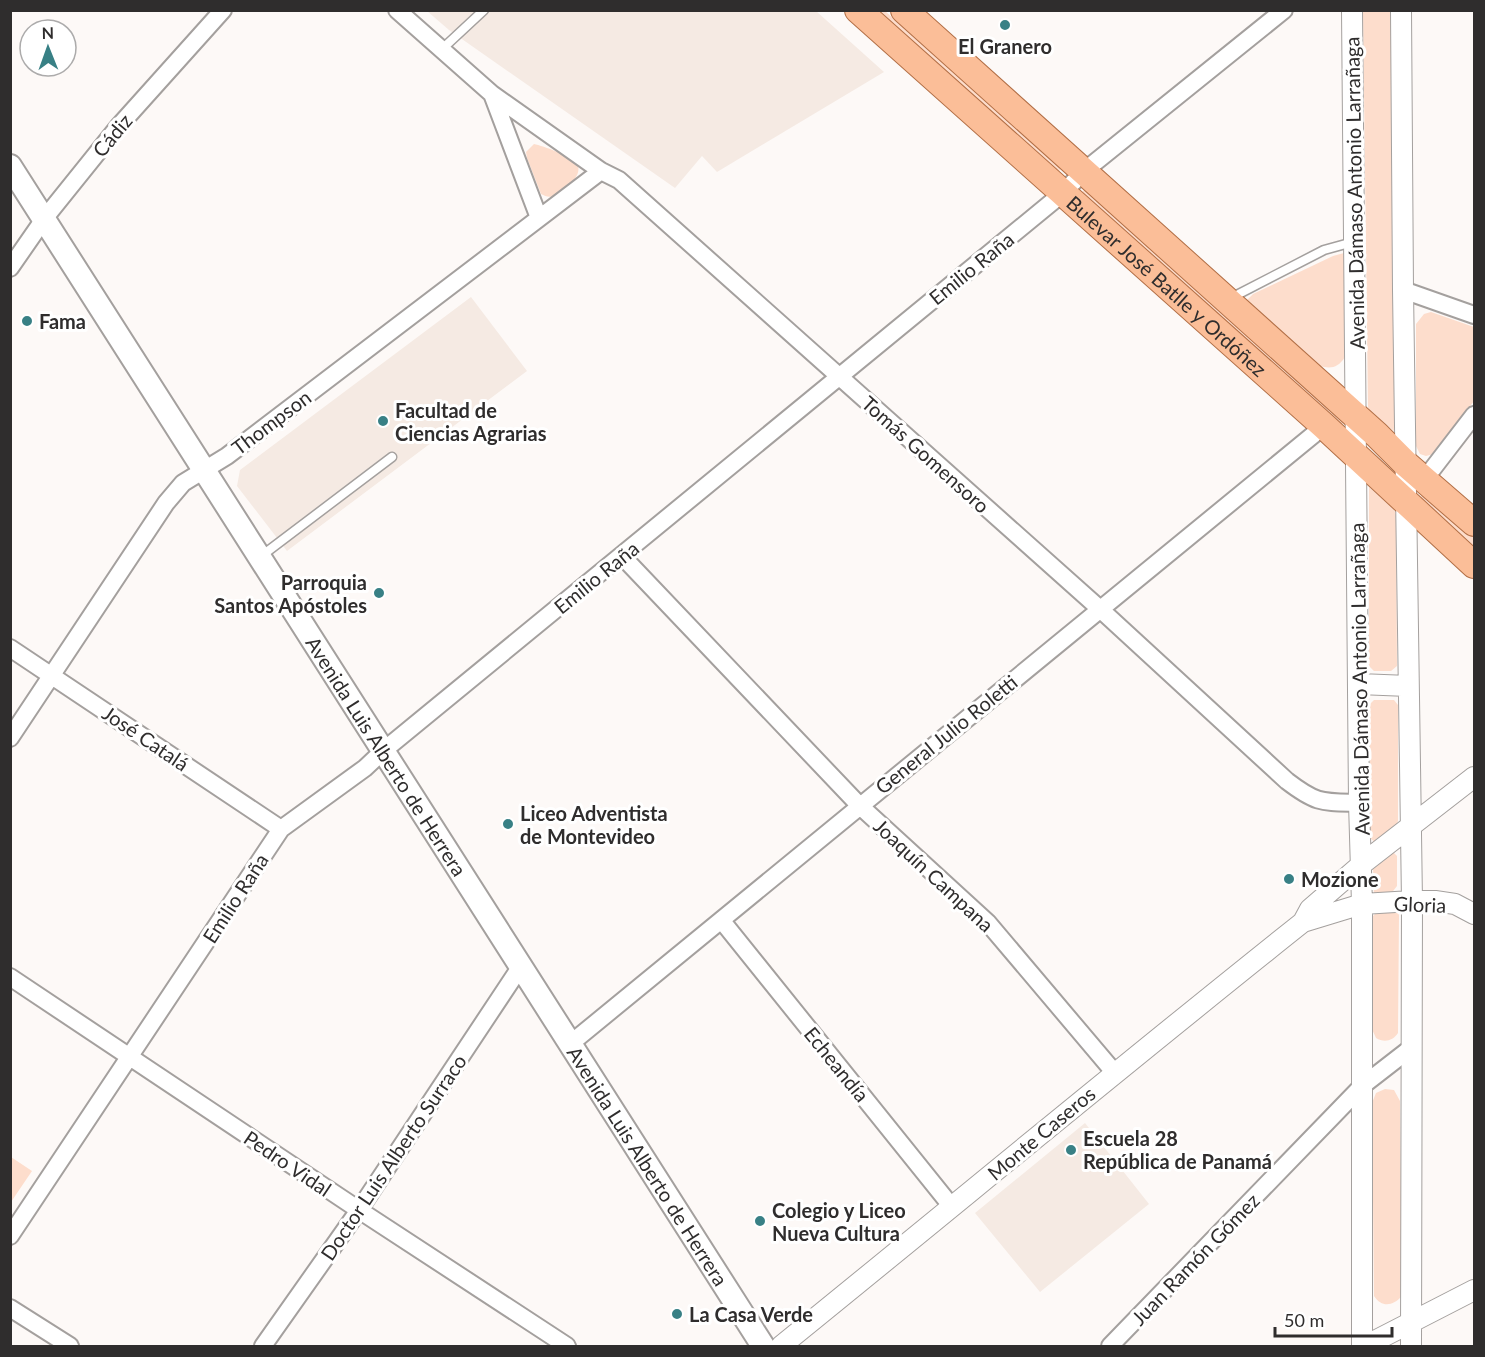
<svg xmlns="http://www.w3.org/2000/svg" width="1485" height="1357" font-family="Lato,sans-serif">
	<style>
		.built { fill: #f5eae3 }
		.green { fill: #fdddcc }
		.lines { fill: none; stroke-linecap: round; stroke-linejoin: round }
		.service-casing { stroke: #a4a09e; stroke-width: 11 }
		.minor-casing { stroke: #a4a09e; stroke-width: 20 }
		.tertiary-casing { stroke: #a4a09e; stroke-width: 22 }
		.secondary-casing { stroke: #a4a09e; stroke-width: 26 }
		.primary-casing { stroke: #b26f46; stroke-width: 28 }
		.service { stroke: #fff; stroke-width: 8 }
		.minor { stroke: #fff; stroke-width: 16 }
		.tertiary { stroke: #fff; stroke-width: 20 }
		.secondary { stroke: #fff; stroke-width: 22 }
		.primary { stroke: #fbbe98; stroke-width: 26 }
		.poi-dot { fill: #388085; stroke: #fff; stroke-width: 2 }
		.labels { text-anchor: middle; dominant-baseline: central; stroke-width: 6; stroke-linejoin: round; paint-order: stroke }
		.poi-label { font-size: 20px; font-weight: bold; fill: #2f2d2d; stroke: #fff; text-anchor: start }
		.street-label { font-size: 20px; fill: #2f2d2d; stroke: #fff }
	</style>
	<rect width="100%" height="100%" fill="#fdf9f7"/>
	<path class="built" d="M427 11H816L884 72 717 172 702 156 675 188 449 30Z
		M471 297 527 371 287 551 237 486 240 470Z
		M1085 1123 1149 1204 1040 1292 975 1213Z"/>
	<path class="green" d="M875 11H885L1058 166 1060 169 1059 172 1056 173Z
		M1363 11H1393L1396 429 1394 431 1369 410 1368 407Z
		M534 144C543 146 572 156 577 164 584 176 564 191 554 196 549 198 545 196 541 194L527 158 526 152Z
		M1084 190 1088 191 1342 417 1343 423 1341 426 1081 193Z
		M1344 253 1345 357C1338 368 1331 369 1319 366L1247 300 1253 294 1333 256Z
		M1431 312 1474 327V401L1434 454 1426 456 1420 454 1416 446V324L1424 314Z
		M1369 487 1394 509 1396 515 1397 666 1391 671H1374L1369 666Z
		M1422 495 1427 496 1474 538V550L1420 499Z
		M1374 700H1394L1398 705V821L1395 828 1376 843 1370 838V704Z
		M1393 852 1397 856V886L1390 895H1374L1373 869Z
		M1386 912H1397L1399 915 1398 1033C1393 1041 1384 1043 1376 1038L1371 1027V918L1376 913Z
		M1385 1089 1394 1090 1400 1101 1402 1296C1393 1306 1382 1308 1374 1296L1372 1103 1376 1093Z
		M11 1157 32 1171 11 1202Z"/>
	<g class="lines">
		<defs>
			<path id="service" d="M441 50 484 10
				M1229 299 1324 250 1353 242
				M260 557 392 457"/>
			<path id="minor" d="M397 10 492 94 601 171 619 180 1100 609 1287 781C1317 804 1322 802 1359 803
				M492 94 539 218
				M10 268 44 219 118 127 223 10
				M1403 290 1474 315
				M1424 480 1474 415
				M622 556 859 805 988 923 1114 1072
				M10 648 281 829
				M10 738 166 503 183 483 227 456 601 171
				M722 921 952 1207
				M10 977 359 1210 567 1346
				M570 1044 1324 426
				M10 1236 281 829 365 768 383 751 1063 193 1083 172 1284 10
				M10 1308 70 1346
				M263 1346 359 1210 521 966
				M1110 1346 1362 1086 1411 1048"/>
			<path id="tertiary" d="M1352 10 1359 803 1362 904V1346
				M1401 10 1403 290 1412 901 1411 1346
				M1359 684 1408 686
				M1303 922 1362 904 1412 901H1435L1455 904 1474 914
				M781 1346C955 1205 1127 1062 1303 922L1310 909 1362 864 1474 777
				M1365 1346 1474 1290"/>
			<g id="secondary">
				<path id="s1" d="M10 166 763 1346"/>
			</g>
			<g id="primary">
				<path id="s2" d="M858 10 1324 426 1474 565"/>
				<path d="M904 10 1377 435 1406 464 1474 523"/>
			</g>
		</defs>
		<use href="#service" class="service-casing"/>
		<use href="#minor" class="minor-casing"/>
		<use href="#tertiary" class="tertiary-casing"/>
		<use href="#secondary" class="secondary-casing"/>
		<use href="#primary" class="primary-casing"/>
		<use href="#service" class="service"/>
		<use href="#minor" class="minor"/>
		<use href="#tertiary" class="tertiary"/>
		<use href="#secondary" class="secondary"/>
		<use href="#primary" class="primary"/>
	</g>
	<g class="poi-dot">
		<circle cx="1005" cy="25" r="6"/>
		<circle cx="27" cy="321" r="6"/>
		<circle cx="383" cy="421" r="6"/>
		<circle cx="379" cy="593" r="6"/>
		<circle cx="508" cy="824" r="6"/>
		<circle cx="1289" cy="879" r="6"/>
		<circle cx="1071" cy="1150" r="6"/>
		<circle cx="760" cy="1221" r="6"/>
		<circle cx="677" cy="1314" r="6"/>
	</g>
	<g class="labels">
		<g class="poi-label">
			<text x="1005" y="46" text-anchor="middle">El Granero</text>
			<text x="39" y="321">Fama</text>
			<text x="395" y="410">Facultad de<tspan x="395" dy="23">Ciencias Agrarias</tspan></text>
			<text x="367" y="582" text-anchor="end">Parroquia<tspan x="367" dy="23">Santos Apóstoles</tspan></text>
			<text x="520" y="813">Liceo Adventista<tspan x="520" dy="23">de Montevideo</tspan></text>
			<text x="1301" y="879">Mozione</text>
			<text x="1083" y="1138">Escuela 28<tspan x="1083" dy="23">República de Panamá</tspan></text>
			<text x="772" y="1210">Colegio y Liceo<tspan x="772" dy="23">Nueva Cultura</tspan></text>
			<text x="689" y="1314">La Casa Verde</text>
		</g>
		<g class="street-label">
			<text transform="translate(112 135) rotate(-50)">Cádiz</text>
			<text transform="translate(1354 193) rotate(-91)">Avenida Dámaso Antonio Larrañaga</text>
			<text transform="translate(971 268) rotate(-39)">Emilio Raña</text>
			<text stroke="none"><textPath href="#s2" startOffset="414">Bulevar José Batlle y Ordóñez</textPath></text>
			<text transform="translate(271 422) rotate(-37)">Thompson</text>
			<text transform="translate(926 454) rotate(42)">Tomás Gomensoro</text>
			<text transform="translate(596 577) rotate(-39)">Emilio Raña</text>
			<text transform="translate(1359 679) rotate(-91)">Avenida Dámaso Antonio Larrañaga</text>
			<text transform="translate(946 734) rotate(-39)">General Julio Roletti</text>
			<text transform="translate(146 738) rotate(34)">José Catalá</text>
			<text stroke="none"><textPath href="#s1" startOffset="700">Avenida Luis Alberto de Herrera</textPath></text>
			<text transform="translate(934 875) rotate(43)">Joaquín Campana</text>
			<text transform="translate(235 898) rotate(-57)">Emilio Raña</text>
			<text transform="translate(1420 904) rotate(2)">Gloria</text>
			<text transform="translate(837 1064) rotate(51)">Echeandía</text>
			<text transform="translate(1041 1133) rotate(-40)">Monte Caseros</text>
			<text transform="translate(393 1157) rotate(-56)">Doctor Luis Alberto Surraco</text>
			<text transform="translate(288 1163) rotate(34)">Pedro Vidal</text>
			<text stroke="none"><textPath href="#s1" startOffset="1186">Avenida Luis Alberto de Herrera</textPath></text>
			<text transform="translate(1195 1259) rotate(-46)">Juan Ramón Gómez</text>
		</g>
	</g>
	<rect width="1485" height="1357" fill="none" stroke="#2f2d2d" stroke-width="24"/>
	<g transform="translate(48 48) rotate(359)"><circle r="28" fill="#ffffff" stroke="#acabab" stroke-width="1.5"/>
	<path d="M0-4.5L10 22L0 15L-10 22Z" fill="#388085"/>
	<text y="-9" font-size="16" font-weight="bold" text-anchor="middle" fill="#2f2d2d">N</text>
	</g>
	<path d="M1275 1327v9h117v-9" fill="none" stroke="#2f2d2d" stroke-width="3"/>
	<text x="1284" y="1327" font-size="18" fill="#2f2d2d" stroke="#ffffff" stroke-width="4.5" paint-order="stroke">50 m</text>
</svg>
